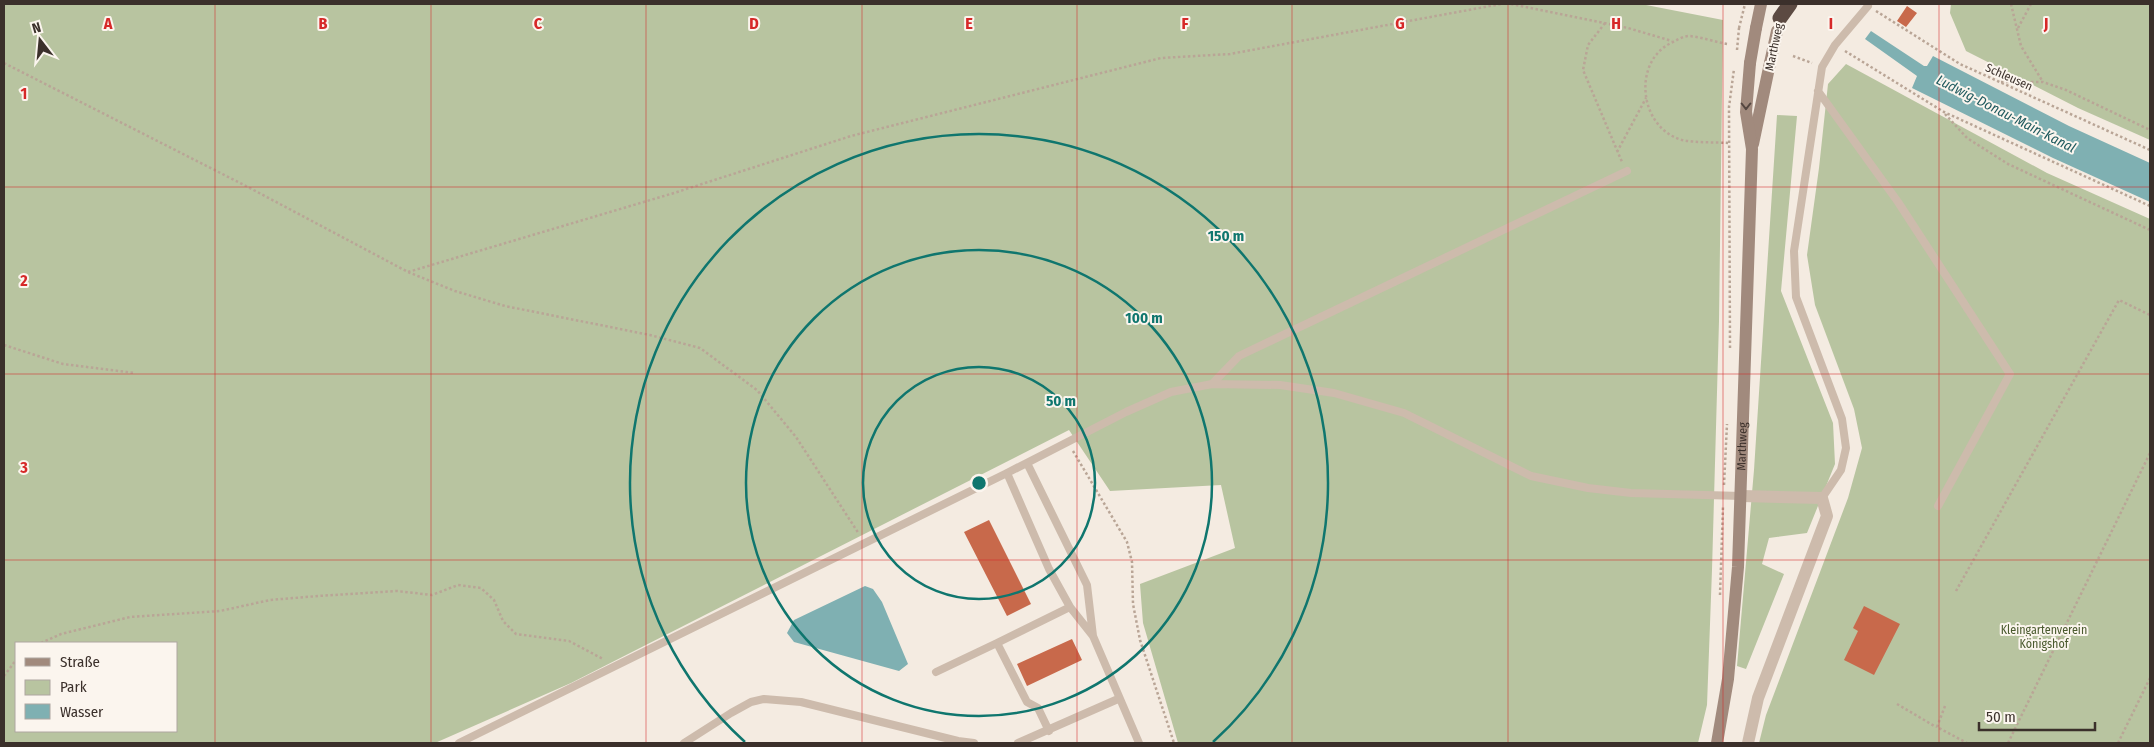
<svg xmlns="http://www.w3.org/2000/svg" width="2154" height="747" font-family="'Fira Sans Condensed',sans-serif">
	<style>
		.green { fill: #b8c4a0; fill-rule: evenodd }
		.water { fill: #7fb0b2 }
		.building { fill: #c8694b }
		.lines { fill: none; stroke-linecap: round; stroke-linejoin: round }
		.path { stroke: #b9a596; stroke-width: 2.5; stroke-dasharray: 2.5 2.5; stroke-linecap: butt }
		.lane { stroke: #cdbbac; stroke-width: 8 }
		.street { stroke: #cdbbac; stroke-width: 12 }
		.secondary { stroke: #a18a7d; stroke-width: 12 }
		.highway { stroke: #5c4a42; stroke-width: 15 }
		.path-bridge { stroke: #b9a596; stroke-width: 2.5; stroke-dasharray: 2.5 2.5; stroke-linecap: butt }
		.secondary-bridge { stroke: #a18a7d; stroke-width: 12 }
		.oneway { stroke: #544640 }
		.grid { fill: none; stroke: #d62828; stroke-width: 1; stroke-opacity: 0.55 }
		.ring { fill: none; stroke: #0f766e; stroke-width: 2.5 }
		.labels { text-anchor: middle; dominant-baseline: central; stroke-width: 4; stroke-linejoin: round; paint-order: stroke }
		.street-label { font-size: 12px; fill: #3b302b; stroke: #fbf5ee }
		.park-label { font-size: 12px; fill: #4a5a2e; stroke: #fbf5ee }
		.water-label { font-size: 14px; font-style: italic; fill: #1f5a5e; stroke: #fbf5ee }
		.grid-label { font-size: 16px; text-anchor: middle; font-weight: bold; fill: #d62828; stroke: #fbf5ee; stroke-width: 4; stroke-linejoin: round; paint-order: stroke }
		.centre { fill: #0f766e; stroke: #fbf5ee; stroke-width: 2.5 }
		.ring-label { font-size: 15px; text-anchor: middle; font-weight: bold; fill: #0f766e; stroke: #fbf5ee; stroke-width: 4; stroke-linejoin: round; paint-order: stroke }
	</style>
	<rect width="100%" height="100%" fill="#f4ebe1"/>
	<path class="green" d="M4 4H1641L1723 20 1719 321 1712 570 1707 705 1698 743H1178L1143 623 1140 584 1235 548 1221 485 1110 491 1069 430 571 683 435 743H4ZM16 643H176V731H16Z
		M1951 4H2150V140L2078 108 1966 51 1950 13Z
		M1846 64 2047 173 2150 219V743H1759L1766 715 1848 498 1862 448 1854 409 1815 305 1807 255 1819 168 1828 84Z
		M1777 115 1797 116 1781 291 1833 423 1835 464 1807 533 1769 538 1762 564 1784 574 1746 669 1737 666 1754 470Z"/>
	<path class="water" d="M1871 31 1924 66H1927L1933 56 2069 126 2150 163V202L2053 158 1912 88 1917 76 1865 39Z
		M865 586 873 589 882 602 908 664 899 671 794 642 787 633 794 620Z"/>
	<path class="building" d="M1907 6 1917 13 1906 27 1897 21Z
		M989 520 1031 604 1007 616 964 532Z
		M1864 606 1900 624 1874 675 1844 660 1858 631 1853 628Z
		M1072 639 1082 660 1027 686 1017 664Z"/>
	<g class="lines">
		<path class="path" d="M1511 4 1628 28 1672 41
			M2011 4 2021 46 2043 82
			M1876 11 1960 64 2150 150
			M1605 23 1588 45 1583 70 1622 162
			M1739 28 1745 4
			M2018 28 2031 4
			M1727 44C1715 42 1702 37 1689 36 1683 36 1677 40 1671 43 1632 62 1639 128 1682 140 1696 143 1713 142 1728 143
			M1845 51 1944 112 2150 206
			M1793 56 1812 63
			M4 63 246 186 408 272 455 291 505 306 650 335 700 348 757 390 796 437 859 534
			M2001 82H2043L2066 90 2150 130
			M1945 114 1967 138 2008 164 2150 230
			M1617 152 1646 98
			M408 272 674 193 851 136 1161 58 1230 54 1501 4
			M4 345 63 364 135 373
			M1730 348 1729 107 1734 69
			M1073 451 1127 542 1132 562 1133 604 1140 640 1174 743
			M1724 485 1727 424
			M1956 591 2119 300 2150 315
			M1720 595 1723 506
			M41 643 61 634 130 617 220 611 270 600 318 596 397 591 432 595 458 585 481 588 494 600 503 621 516 634 569 641 603 659
			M4 676 16 660
			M1897 704 1936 727
			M1945 706 1937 727 1967 743
			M2008 743 2150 453
			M2118 743 2150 678"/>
		<path class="lane" d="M1818 91 1898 202 2010 374 1938 506
			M1212 384 1239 356 1627 171
			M1027 463 1087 585 1093 636
			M1007 473 1049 569 1070 607 1093 636 1139 743
			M1822 498 1841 470 1846 448 1842 419 1796 297 1794 251 1822 67 1835 45 1868 6
			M936 672 997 643
			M1049 731 1038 708 1027 702 997 643 1070 607
			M459 743 1007 473 1126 412 1171 392 1212 384 1280 385 1334 393 1404 413 1531 476 1588 488 1631 493 1742 496
			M684 743 731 713 751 702 764 699 801 702 958 741 974 743
			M1018 743 1118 699"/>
		<path class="street" d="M1742 496 1822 498 1827 516 1758 698 1748 743"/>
		<g class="secondary">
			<path d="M1756 28 1761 4"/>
			<path d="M1753 144 1770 63"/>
			<path id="s1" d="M1717 743 1728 679 1738 567 1752 149 1746 112 1750 63"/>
		</g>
		<path class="highway" d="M1780 18 1790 4"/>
		<path class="path-bridge" d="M1737 50 1739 28"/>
		<path class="secondary-bridge" d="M1750 63 1756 28
			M1770 63 1777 31"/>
	</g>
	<defs><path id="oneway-chevron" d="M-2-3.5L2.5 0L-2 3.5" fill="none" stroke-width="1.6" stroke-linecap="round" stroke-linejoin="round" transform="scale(1.25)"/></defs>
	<use class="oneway" href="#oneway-chevron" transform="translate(1746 106) rotate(90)"/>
	<path class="grid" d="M215 4V743M431 4V743M646 4V743M862 4V743M1077 4V743M1292 4V743M1508 4V743M1723 4V743M1939 4V743M4 187H2150M4 374H2150M4 560H2150"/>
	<g class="ring">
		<circle cx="979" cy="483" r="116"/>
		<circle cx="979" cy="483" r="233"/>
		<path d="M745 742A349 349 0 1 1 1213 742"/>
	</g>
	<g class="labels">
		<g class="street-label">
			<text transform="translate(1774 47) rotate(-78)">Marthweg</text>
			<text transform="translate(2009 77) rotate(24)">Schleusen</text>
			<text stroke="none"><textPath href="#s1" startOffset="298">Marthweg</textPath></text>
		</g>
		<g class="park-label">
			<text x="2044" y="630">Kleingartenverein<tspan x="2044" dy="14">Königshof</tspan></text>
		</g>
		<g class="water-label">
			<text transform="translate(2006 114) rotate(27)">Ludwig-Donau-Main-Kanal</text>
		</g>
	</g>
	<g class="grid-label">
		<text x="108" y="29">A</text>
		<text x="323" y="29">B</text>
		<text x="538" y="29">C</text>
		<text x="754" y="29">D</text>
		<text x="969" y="29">E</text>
		<text x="1185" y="29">F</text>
		<text x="1400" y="29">G</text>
		<text x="1616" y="29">H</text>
		<text x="1831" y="29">I</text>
		<text x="2046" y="29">J</text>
		<text x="24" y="99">1</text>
		<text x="24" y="286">2</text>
		<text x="24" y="473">3</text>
	</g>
	<circle cx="979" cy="483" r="8" class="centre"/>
	<g class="ring-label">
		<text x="1226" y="241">150 m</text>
		<text x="1144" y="323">100 m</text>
		<text x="1061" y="406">50 m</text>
	</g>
	<rect width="2154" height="747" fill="none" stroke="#3b302b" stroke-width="10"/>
	<rect x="15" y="642" width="162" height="90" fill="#fbf5ee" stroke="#aea6a0"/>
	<rect x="25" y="658" width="25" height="8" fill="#a18a7d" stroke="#aea6a0"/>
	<text x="60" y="667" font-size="15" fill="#3b302b">Straße</text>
	<rect x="25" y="680" width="25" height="15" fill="#b8c4a0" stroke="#aea6a0"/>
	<text x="60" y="692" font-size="15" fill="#3b302b">Park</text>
	<rect x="25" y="704" width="25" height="15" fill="#7fb0b2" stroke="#aea6a0"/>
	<text x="60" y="717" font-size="15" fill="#3b302b">Wasser</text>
	<g transform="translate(40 40) rotate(344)" stroke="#fbf5ee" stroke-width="4" paint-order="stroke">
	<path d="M0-4L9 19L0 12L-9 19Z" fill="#3b302b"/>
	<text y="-8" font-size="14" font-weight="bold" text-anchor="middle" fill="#3b302b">N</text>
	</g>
	<path d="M1979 722v8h116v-8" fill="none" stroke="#3b302b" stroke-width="2.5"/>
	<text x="1986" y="722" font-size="15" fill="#3b302b" stroke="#fbf5ee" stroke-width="4" paint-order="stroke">50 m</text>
</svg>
